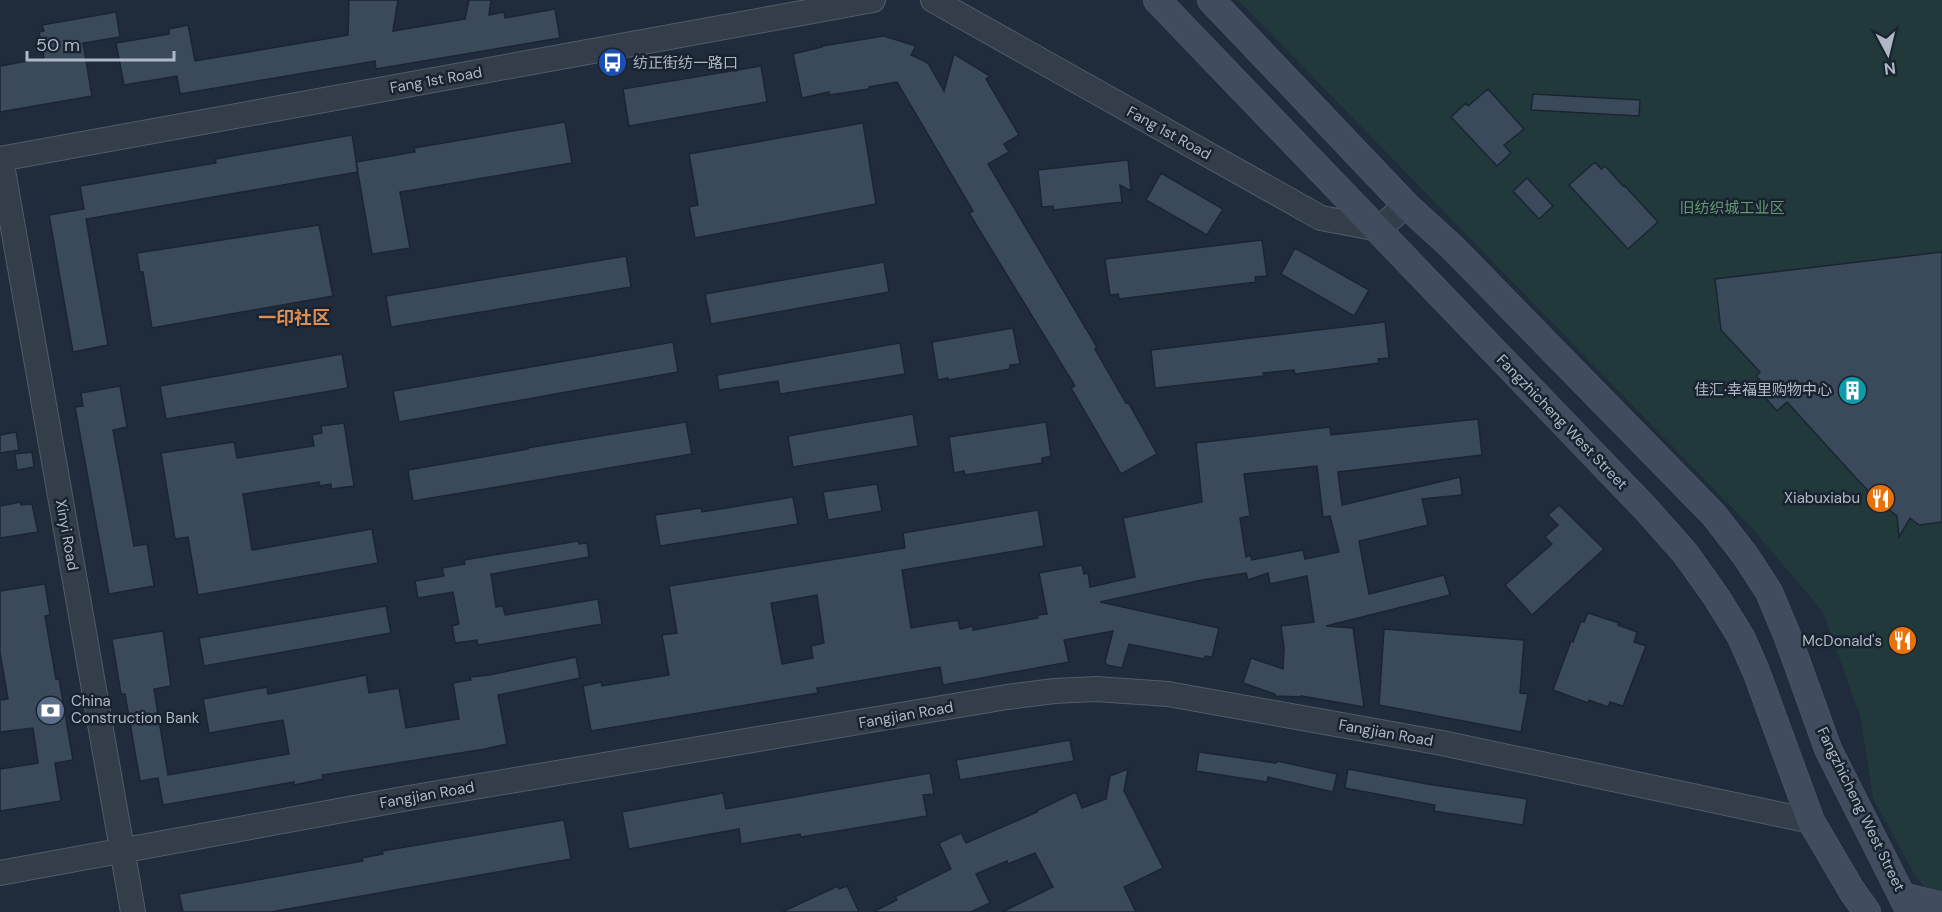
<svg xmlns="http://www.w3.org/2000/svg" width="1942" height="912" font-family="'DM Sans','Noto Sans SC',sans-serif">
	<style>
		.green { fill: #22393c }
		.building { fill: #3b4a5b; stroke: #1b2532; stroke-width: 1.5; fill-rule: evenodd }
		.lines { fill: none; stroke-linecap: round; stroke-linejoin: round }
		.tertiary-casing { stroke: #515b69; stroke-width: 26 }
		.secondary-casing { stroke: #515b69; stroke-width: 28 }
		.tertiary { stroke: #343e4b; stroke-width: 24 }
		.secondary { stroke: #414d5e; stroke-width: 27 }
		.labels { text-anchor: middle; dominant-baseline: central; stroke-width: 5; stroke-linejoin: round; paint-order: stroke }
		.poi-label { font-size: 15px; fill: #aeb8c7; stroke: #192330; text-anchor: end }
		.street-label { font-size: 15px; fill: #aeb8c7; stroke: #192330 }
		.park-label { font-size: 15px; fill: #649a70; stroke: #192330 }
		.quarter-label { font-size: 18px; font-weight: bold; fill: #db8e56; stroke: #192330 }
	</style>
	<rect width="100%" height="100%" fill="#202c3b"/>
	<path class="green" d="M1238 0H1942V893L1926 888 1916 877 1873 798 1861 719 1823 612 1752 528Z"/>
	<path class="building" d="M349 0H398L393 31 465 19 469 0H491L489 15 504 12 505 18 555 9 560 38 376 69 375 61 180 94 177 76 124 85 116 43 169 34V29L188 25 195 61 348 35Z
		M116 12 120 37 83 43 92 96 0 112V66L44 58 39 32 44 31 42 25Z
		M884 36 916 46 911 55 928 63 944 91 954 54 990 76 986 79 1019 135 1004 144 1009 152 988 164 1097 347 1095 349 1126 403 1128 402 1157 454 1121 474 1071 388 1075 386 969 213 973 211 897 82 869 87V89L829 95V92L802 98 793 54 822 47V46Z
		M761 66 767 102 629 126 623 89Z
		M1488 89 1524 129 1504 145 1511 153 1497 166 1451 117 1466 103 1468 106Z
		M1533 94 1640 100 1639 116 1531 110Z
		M565 122 572 163 400 192 410 248 372 254 356 162 415 152 414 148Z
		M863 123 876 204 695 238 689 207 698 205 689 154Z
		M352 135 358 172 86 219 108 345 73 352 49 215 84 209 80 186 216 163 215 159Z
		M1128 160 1131 191 1120 185 1122 202 1054 210 1053 206 1042 207 1038 170Z
		M1595 162 1601 169 1605 166 1623 186 1624 185 1658 222 1628 249 1569 185Z
		M1161 173 1223 209 1207 235 1146 200Z
		M1527 178 1553 206 1539 219 1513 191Z
		M319 225 333 296 152 328 143 272H140L137 253Z
		M1262 240 1267 276 1255 277 1256 282 1119 299 1118 294 1110 295 1105 259Z
		M1295 248 1369 290 1354 316 1281 274Z
		M1942 252V522L1919 525 1910 518 1899 537 1897 516 1880 503 1856 478 1787 402 1777 411 1761 393 1767 388 1756 376 1760 372 1721 330 1715 279Z
		M626 256 631 287 391 327 386 296Z
		M884 262 889 292 711 324 705 294Z
		M1385 322 1389 358 1378 359 1379 363 1295 374 1294 370 1263 373 1264 376 1155 388 1151 350Z
		M1013 328 1020 364 1010 365V369L948 380V378L938 380 932 342Z
		M673 342 678 372 399 422 393 391Z
		M900 343 905 374 780 394 778 381 719 390 717 375Z
		M342 354 348 388 166 419 160 386Z
		M120 386 127 427 113 430 134 546 147 544 154 586 109 594 75 407 83 406 81 393Z
		M913 414 918 446 793 467 788 436Z
		M1478 419 1482 455 1338 472 1342 505 1460 477 1462 495 1422 499 1428 525 1359 541 1369 594 1444 575 1450 595 1326 626 1353 628 1364 707 1301 696V697L1275 696V694L1243 683 1251 658 1283 669 1284 648 1281 626 1314 622 1307 576 1270 584 1268 573 1248 580 1246 573 1202 580 1100 602 1219 628 1212 657 1205 656 1204 659 1129 644 1122 668 1107 665 1105 662 1113 631 1064 640 1069 662 943 685 940 667 817 688 818 693 591 731 583 686 601 682 602 686 669 675 662 635 677 633 669 586 905 548 903 533 1038 510 1044 546 902 570 911 628 958 620 960 629 973 626V630L1038 618 1037 615 1047 614 1039 573 1082 565 1084 574 1088 573 1090 587 1135 577 1123 518 1202 502 1196 443 1330 427 1331 435ZM1317 466 1323 517 1330 516 1339 552 1305 559 1303 550 1252 560 1250 555 1246 557 1240 518 1250 516 1244 474ZM817 595 824 643 811 646 813 658 782 664 771 603Z
		M686 422 692 454 413 501 408 470 528 449 527 448Z
		M1046 422 1051 456 1042 458V463L965 475 964 471 954 473 949 437Z
		M344 423 354 486 331 489V484L320 486 319 482 243 494 252 550 372 529 378 563 198 595 188 537 175 539 161 453 234 442 237 458 314 446 312 435 322 433 321 426Z
		M16 432 19 450 0 453V435Z
		M32 452 34 467 17 470 15 454Z
		M877 484 882 511 828 520 823 492Z
		M793 497 798 524 660 546 655 515 701 508 702 512Z
		M21 502V505L32 504 38 532 0 538V506Z
		M1559 505 1604 549 1532 615 1505 585 1552 544 1545 537 1558 525 1548 515Z
		M578 541 579 544 587 543 589 557 491 574 496 607 503 606 505 615 598 599 602 624 478 645 477 640 455 643 452 626 459 624 453 592 418 598 415 581 444 576 442 568 465 564 464 560Z
		M45 584 50 615 45 616 56 679 59 678 73 760 55 763 61 801 0 811V769L38 763 33 728 0 732V700L8 699 0 653V591Z
		M386 606 391 633 204 666 199 638Z
		M1588 613 1619 623 1618 625 1637 632 1634 642 1646 646 1623 706 1610 702 1608 707 1589 700 1588 703 1553 690 1571 641 1573 642 1581 621 1584 622Z
		M1384 629 1524 640 1520 693 1528 694 1521 732 1379 705Z
		M163 631 171 686 154 689 168 775 289 754 283 720 209 733 203 699 267 687 268 694 366 675 369 693 399 688 406 728 459 719 453 683 471 680 470 677 489 675 576 657 580 678 498 695 507 744 485 749 322 775 323 779 294 785V782L163 805 158 778 140 781 125 694H121L112 639Z
		M1070 740 1074 761 960 780 956 760Z
		M1199 752 1276 763 1277 761 1337 774 1333 792 1268 777 1267 782 1196 771Z
		M1128 769 1124 791 1163 868 1124 887 1136 912H1002L1053 887 1035 853 1008 864 1007 861 976 874 990 903 971 912H873L897 900 895 897 951 869 939 843 961 833 966 843 1037 812 1036 811 1076 792 1082 808 1106 799 1110 776Z
		M1348 769 1427 784 1527 799 1523 825 1434 811 1435 805 1345 788Z
		M930 773 934 794 923 795 927 816 838 831 801 837 800 834 741 844 739 829 629 849 622 812 723 793 726 809Z
		M564 820 571 859 271 912H183L179 894 363 861 362 858 383 854 382 851Z
		M838 886 839 889 847 886 859 912H782Z"/>
	<g class="lines">
		<defs>
			<path id="tertiary" d="M933 0 1321 218 1379 229 1406 205
				M0 159 873 0
				M1 159 133 912
				M0 873 403 799 1007 697 1054 691 1096 689 1168 694 1442 743 1811 821"/>
			<path id="secondary" d="M1157 0 1645 508 1685 553 1717 598 1741 637 1756 671 1811 821 1852 891 1867 912
				M1211 0 1406 205 1452 247 1713 514 1745 555 1769 592 1787 635 1828 749 1910 912
				M1902 896 1942 906"/>
		</defs>
		<use href="#tertiary" class="tertiary-casing"/>
		<use href="#secondary" class="secondary-casing"/>
		<use href="#tertiary" class="tertiary"/>
		<use href="#secondary" class="secondary"/>
	</g>
	<defs>
		<symbol id="bus-disc" viewBox="-11 -11 22 22"><circle r="9.5" fill="#1a4fb4" stroke="#192330"/><path d="M-5-6H5V4H4V6H2V4H-2V6H-4V4H-5ZM-3.5-4V0h7V-4ZM-3.5 1.2v1.5H-2V1.2ZM2 1.2v1.5H3.5V1.2Z" fill="#fff"/></symbol>
		<symbol id="building-disc" viewBox="-11 -11 22 22"><circle r="9.5" fill="#0f9aa8" stroke="#192330"/><path d="M-4-6H4V6H1V3H-1V6H-4ZM-2.5-4.3h1.7v1.8h-1.7ZM.8-4.3h1.7v1.8H.8ZM-2.5-1h1.7V.8h-1.7ZM.8-1h1.7V.8H.8Z" fill="#fff"/></symbol>
		<symbol id="restaurant-disc" viewBox="-11 -11 22 22"><circle r="9.5" fill="#e8710a" stroke="#192330"/><path d="M-5-6h1v4h1v-4h1v4h1v-4h1v5L-1.5 .5V6h-2V.5L-5-1ZM5-6V6H3V1.5H1.5Q1.5-4 5-6Z" fill="#fff"/></symbol>
		<symbol id="bank-disc" viewBox="-11 -11 22 22"><circle r="9.5" fill="#5c6f8a" stroke="#192330"/><path d="M-6-4H6V4H-6ZM0-2.3a2.3 2.3 0 1 0 0 4.6a2.3 2.3 0 1 0 0-4.6Z" fill="#fff"/></symbol>
	</defs>
	<g fill-rule="evenodd">
		<use href="#bus-disc" x="596" y="46" width="33" height="33"/>
		<use href="#building-disc" x="1836" y="374" width="33" height="33"/>
		<use href="#restaurant-disc" x="1864" y="482" width="33" height="33"/>
		<use href="#restaurant-disc" x="1886" y="624" width="33" height="33"/>
		<use href="#bank-disc" x="34" y="694" width="33" height="33"/>
	</g>
	<g class="labels">
		<g class="poi-label">
			<text x="633" y="63" text-anchor="start">纺正街纺一路口</text>
			<text x="1832" y="390">佳汇·幸福里购物中心</text>
			<text x="1860" y="498">Xiabuxiabu</text>
			<text x="1882" y="641">McDonald's</text>
			<text x="71" y="701" text-anchor="start">China<tspan x="71" dy="17">Construction Bank</tspan></text>
		</g>
		<g class="street-label">
			<text transform="translate(436 80) rotate(-10)">Fang 1st Road</text>
			<text transform="translate(1169 133) rotate(29)">Fang 1st Road</text>
			<text transform="translate(1562 422) rotate(46)">Fangzhicheng West Street</text>
			<text transform="translate(67 535) rotate(80)">Xinyi Road</text>
			<text transform="translate(906 715) rotate(-10)">Fangjian Road</text>
			<text transform="translate(1386 733) rotate(10)">Fangjian Road</text>
			<text transform="translate(427 795) rotate(-10)">Fangjian Road</text>
			<text transform="translate(1861 809) rotate(64)">Fangzhicheng West Street</text>
		</g>
		<g class="park-label">
			<text x="1732" y="208">旧纺织城工业区</text>
		</g>
		<g class="quarter-label">
			<text x="294" y="318">一印社区</text>
		</g>
	</g>
	<g transform="translate(1888 54) rotate(173)" stroke="#192330" stroke-width="4.5" paint-order="stroke">
	<path d="M0-4.5L10 22L0 15L-10 22Z" fill="#aeb8c7"/>
	<text y="-9" font-size="16" font-weight="bold" text-anchor="middle" fill="#aeb8c7">N</text>
	</g>
	<path d="M27 51v9h147v-9" fill="none" stroke="#aeb8c7" stroke-width="3"/>
	<text x="36" y="51" font-size="18" fill="#aeb8c7" stroke="#192330" stroke-width="4.5" paint-order="stroke">50 m</text>
</svg>
